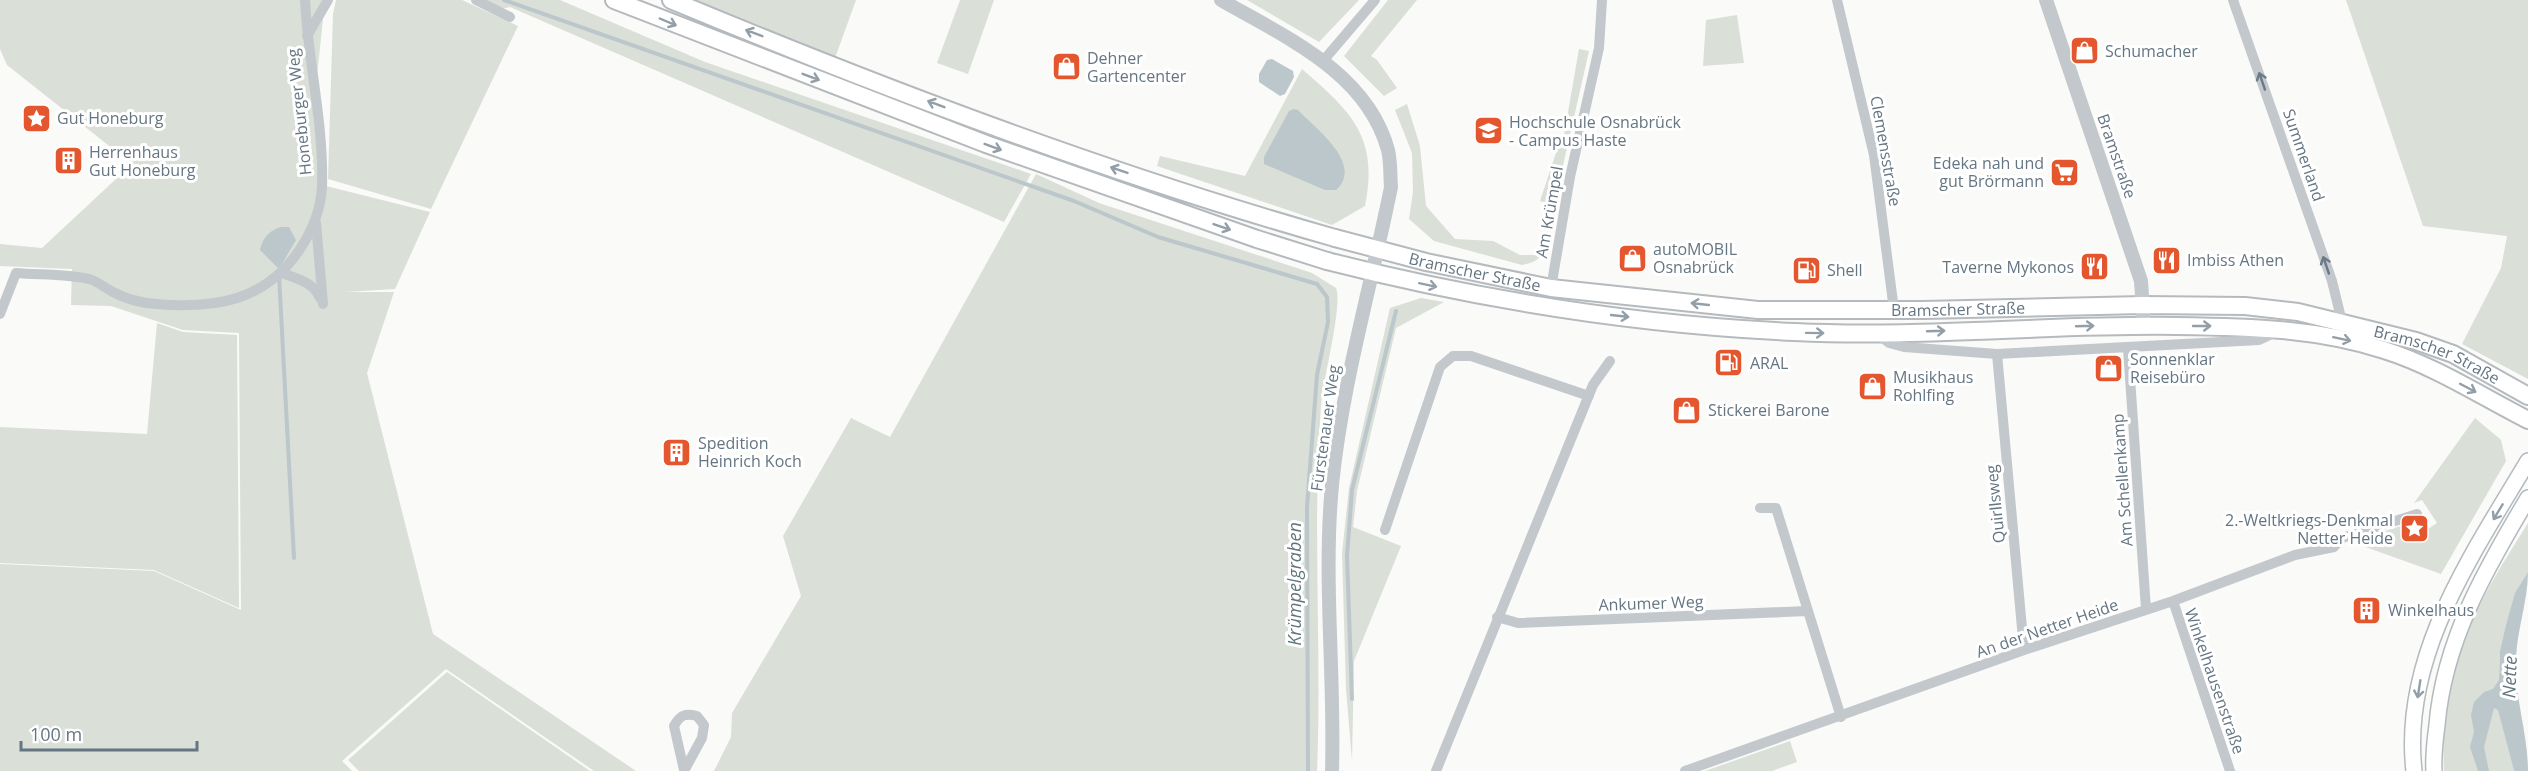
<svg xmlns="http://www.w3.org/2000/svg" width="2528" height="771" font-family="'Open Sans',sans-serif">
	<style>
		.green { fill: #dadfd7 }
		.water { fill: #bbc7cb }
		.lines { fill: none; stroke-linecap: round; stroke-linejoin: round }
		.stream { stroke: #bbc7cb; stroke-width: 4 }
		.secondary-casing { stroke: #b3babf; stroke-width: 18 }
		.primary-casing { stroke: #b5babe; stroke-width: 20 }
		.trunk-casing { stroke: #b4b9bd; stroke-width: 20 }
		.minor { stroke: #c3c8cc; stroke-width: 10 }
		.tertiary { stroke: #c3c8cc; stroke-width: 14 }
		.secondary { stroke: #fff; stroke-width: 15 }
		.primary { stroke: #fff; stroke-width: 16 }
		.trunk { stroke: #fff; stroke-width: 16 }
		.oneway { stroke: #939fa8 }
		.oneway2 { stroke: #6a7a87 }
		.labels { text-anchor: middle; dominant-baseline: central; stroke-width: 6; stroke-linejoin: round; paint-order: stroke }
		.poi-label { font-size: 16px; fill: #657683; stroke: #fff; text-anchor: start }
		.street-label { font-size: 16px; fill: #657683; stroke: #fff }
		.water-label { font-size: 18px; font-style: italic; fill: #60757c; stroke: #fff }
	</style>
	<rect width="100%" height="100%" fill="#fafaf8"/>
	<path class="green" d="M0 0H325L313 114 322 185 430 212 395 289 345 292H394L367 373 433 634 636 771H594L446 669 342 761 352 771H0V564L154 571 241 610 239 333 183 330 111 306 71 305 72 269 0 266V244L42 248 132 164 7 65 0 49Z
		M336 0H462L518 26 431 209 328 179 333 14Z
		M477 0H560L705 62 1031 174 1004 222 510 7 497 10Z
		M692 0H856L835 58Z
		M960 0H994L968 74 937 63Z
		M1247 0H1359L1319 42Z
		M1388 0H1417L1371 56 1377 60 1397 88 1384 96 1344 56Z
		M2346 0H2528V379L2462 344 2501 268 2507 236 2423 226Z
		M1737 15 1744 63 1703 66 1706 20Z
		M1579 49 1589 51 1554 205 1540 201 1562 135H1564Z
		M1302 69C1351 112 1379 136 1365 206L1332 225 1157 166 1160 156 1245 176Z
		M1407 104 1420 146 1426 206 1455 239 1493 241 1520 255H1535L1540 242 1546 244C1542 259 1536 262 1522 265L1434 241 1409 219 1413 192 1412 153 1395 110Z
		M1036 174 1099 203 1312 273 1336 288C1343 305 1323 379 1321 405 1312 527 1322 649 1317 771H714L731 737 732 713 801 596 783 536 851 418 890 437Z
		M1421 298 1444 302 1396 328 1357 491 1353 527 1401 546 1354 661 1352 761 1346 689 1342 553 1349 488 1390 308Z
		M157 323 183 332 237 335 239 608 154 570 0 563V427L147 434Z
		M2475 418 2501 440 2506 461 2441 574 2357 544 2356 540 2411 523 2419 535 2437 523 2422 500 2414 503Z
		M2528 523V572L2515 594 2500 651 2498 709 2514 771H2444C2438 667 2475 607 2528 523Z
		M447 672 590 771H359L348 760Z
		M1790 741 1797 762 1772 771H1705Z"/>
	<path class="water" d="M1272 59 1293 71 1294 77 1285 94 1280 96 1259 82V74L1267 60Z
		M1294 109 1298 110C1317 130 1364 164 1336 190H1325L1264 164V157L1289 111Z
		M281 227H289L296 240 279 269 260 250C263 237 269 231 281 227Z
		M2528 572C2528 601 2517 629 2516 659 2514 697 2528 733 2528 771H2514L2498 710 2494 708 2484 747 2489 771H2478L2470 747 2474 732 2471 715 2474 702 2484 692 2493 689 2499 680 2500 651 2506 625 2515 593Z"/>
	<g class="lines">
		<path class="stream" d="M504 0 1074 201 1158 237 1317 284 1327 297 1328 322 1317 375 1307 507 1308 771
			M279 275 294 558
			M1352 699 1347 556 1352 490 1396 311"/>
		<defs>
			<path id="secondary" d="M2414 771C2401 656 2472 555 2528 461
				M2434 771C2433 756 2435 740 2437 725 2444 641 2485 570 2528 498"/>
			<g id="primary">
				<path id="s1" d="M1335 238 1426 262 1551 288 1758 310H1923L2143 305 2245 306 2298 312 2416 341 2453 354 2528 396"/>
				<path d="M1327 261C1480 300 1638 325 1795 332 1923 338 2050 324 2177 326 2248 327 2316 328 2384 350 2435 366 2481 396 2528 420"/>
			</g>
			<path id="trunk" d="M614 0 986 144 1257 239 1327 261
				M671 0C887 90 1109 174 1335 238"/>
		</defs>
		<use href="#secondary" class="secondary-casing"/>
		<use href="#primary" class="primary-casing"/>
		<use href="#trunk" class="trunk-casing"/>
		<path class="minor" d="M476 0 510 17
			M1837 0 1874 155 1894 310
			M2233 0 2332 281 2342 322
			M307 36 328 0
			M1323 61 1375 0
			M316 223 323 304
			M282 273C298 279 313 282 320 298
			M1551 288 1570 177 1599 48 1602 0
			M0 314 16 273C39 275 66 274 89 279 97 281 105 288 113 292 126 299 141 303 156 304 215 309 266 301 300 249 312 231 321 208 322 186 324 124 308 62 305 0
			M1878 334 1889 343 1904 347 1997 354 2259 340 2276 332
			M2128 349 2146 609
			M1997 354 2024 650
			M1760 508H1776L1841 717
			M1385 530 1440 367 1453 356H1471L1589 396
			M2173 601 2230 771
			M1497 617 1518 623 1807 611
			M684 771 702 738 704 725 697 716C685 713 680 715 674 726L684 770
			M1436 771 1593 385 1610 361
			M1685 771 2024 650 2173 601 2295 555 2334 547 2342 538 2417 514"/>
		<path class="tertiary" d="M1221 0C1285 37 1367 72 1388 150 1391 162 1390 176 1391 187 1371 287 1342 384 1332 485 1323 580 1335 676 1332 771
			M2046 0 2141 281 2144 325"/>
		<use href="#secondary" class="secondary"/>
		<use href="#primary" class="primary"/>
		<use href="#trunk" class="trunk"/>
	</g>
	<defs><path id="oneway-shaft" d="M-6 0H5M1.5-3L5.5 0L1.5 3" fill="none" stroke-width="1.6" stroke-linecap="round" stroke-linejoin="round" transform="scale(1.5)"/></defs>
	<g class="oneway">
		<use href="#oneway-shaft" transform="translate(668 22) rotate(23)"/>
		<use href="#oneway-shaft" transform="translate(754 33) rotate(-159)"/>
		<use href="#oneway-shaft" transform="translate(811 77) rotate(21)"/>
		<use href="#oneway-shaft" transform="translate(936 104) rotate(-159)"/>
		<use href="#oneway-shaft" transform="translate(993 147) rotate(20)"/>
		<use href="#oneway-shaft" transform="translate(1119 170) rotate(-161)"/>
		<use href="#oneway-shaft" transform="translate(1222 227) rotate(19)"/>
		<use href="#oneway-shaft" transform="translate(1428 285) rotate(12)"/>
		<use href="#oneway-shaft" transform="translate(1700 304) rotate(-174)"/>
		<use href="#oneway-shaft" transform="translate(1620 316) rotate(6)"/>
		<use href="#oneway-shaft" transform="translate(2085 326) rotate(-2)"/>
		<use href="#oneway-shaft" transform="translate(2202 326)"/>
		<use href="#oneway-shaft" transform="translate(1936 331) rotate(-2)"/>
		<use href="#oneway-shaft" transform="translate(1815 333) rotate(1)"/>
		<use href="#oneway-shaft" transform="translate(2342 339) rotate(12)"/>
		<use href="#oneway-shaft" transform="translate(2468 388) rotate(28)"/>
		<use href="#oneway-shaft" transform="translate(2498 512) rotate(121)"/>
		<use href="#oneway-shaft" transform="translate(2419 689) rotate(99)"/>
	</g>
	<g class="oneway2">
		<use href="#oneway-shaft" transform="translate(2262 81) rotate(-109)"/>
		<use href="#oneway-shaft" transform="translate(2326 265) rotate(-109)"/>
	</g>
	<defs>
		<symbol id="shop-square" viewBox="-11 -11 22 22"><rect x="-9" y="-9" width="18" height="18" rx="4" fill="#e4572e" stroke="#fff"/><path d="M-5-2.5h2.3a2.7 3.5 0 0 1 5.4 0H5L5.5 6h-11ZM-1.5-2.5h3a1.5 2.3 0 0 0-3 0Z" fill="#fff"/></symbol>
		<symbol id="sight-square" viewBox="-11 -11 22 22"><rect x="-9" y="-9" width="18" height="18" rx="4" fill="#e4572e" stroke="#fff"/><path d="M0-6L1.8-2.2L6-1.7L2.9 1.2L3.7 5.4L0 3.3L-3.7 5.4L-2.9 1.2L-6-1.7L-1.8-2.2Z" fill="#fff"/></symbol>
		<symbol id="university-square" viewBox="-11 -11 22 22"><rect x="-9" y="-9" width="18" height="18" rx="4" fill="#e4572e" stroke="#fff"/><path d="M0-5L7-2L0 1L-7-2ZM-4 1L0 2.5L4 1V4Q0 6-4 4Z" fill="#fff"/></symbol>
		<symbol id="building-square" viewBox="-11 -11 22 22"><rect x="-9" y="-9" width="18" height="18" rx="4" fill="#e4572e" stroke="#fff"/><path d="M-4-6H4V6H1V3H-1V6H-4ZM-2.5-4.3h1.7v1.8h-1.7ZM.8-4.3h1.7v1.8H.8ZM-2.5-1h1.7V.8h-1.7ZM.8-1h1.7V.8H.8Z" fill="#fff"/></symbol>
		<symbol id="supermarket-square" viewBox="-11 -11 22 22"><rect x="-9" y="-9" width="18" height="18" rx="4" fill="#e4572e" stroke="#fff"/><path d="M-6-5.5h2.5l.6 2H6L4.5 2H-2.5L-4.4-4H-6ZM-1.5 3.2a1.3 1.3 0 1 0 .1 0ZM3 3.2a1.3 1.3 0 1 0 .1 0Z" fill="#fff"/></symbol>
		<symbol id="restaurant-square" viewBox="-11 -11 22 22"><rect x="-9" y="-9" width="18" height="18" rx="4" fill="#e4572e" stroke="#fff"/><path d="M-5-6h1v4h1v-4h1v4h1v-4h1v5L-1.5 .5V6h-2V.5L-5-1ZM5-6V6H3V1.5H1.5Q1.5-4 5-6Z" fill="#fff"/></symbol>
		<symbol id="fuel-square" viewBox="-11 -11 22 22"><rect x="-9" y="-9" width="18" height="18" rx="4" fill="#e4572e" stroke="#fff"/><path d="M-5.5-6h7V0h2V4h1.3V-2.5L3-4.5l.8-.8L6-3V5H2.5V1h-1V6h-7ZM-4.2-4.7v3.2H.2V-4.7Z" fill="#fff"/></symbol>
	</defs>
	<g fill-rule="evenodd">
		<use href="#shop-square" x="2068" y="34" width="33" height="33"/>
		<use href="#shop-square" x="1050" y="50" width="33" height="33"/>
		<use href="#sight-square" x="20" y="102" width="33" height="33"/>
		<use href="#university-square" x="1472" y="114" width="33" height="33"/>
		<use href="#building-square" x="52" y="144" width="33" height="33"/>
		<use href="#supermarket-square" x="2048" y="156" width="33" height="33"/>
		<use href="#shop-square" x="1616" y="242" width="33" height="33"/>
		<use href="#restaurant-square" x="2150" y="244" width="33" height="33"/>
		<use href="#restaurant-square" x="2078" y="250" width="33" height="33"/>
		<use href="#fuel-square" x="1790" y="254" width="33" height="33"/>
		<use href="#fuel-square" x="1712" y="346" width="33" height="33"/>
		<use href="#shop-square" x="2092" y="352" width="33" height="33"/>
		<use href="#shop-square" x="1856" y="370" width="33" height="33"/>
		<use href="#shop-square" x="1670" y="394" width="33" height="33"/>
		<use href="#building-square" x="660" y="436" width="33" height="33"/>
		<use href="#sight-square" x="2398" y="512" width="33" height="33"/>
		<use href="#building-square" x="2350" y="594" width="33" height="33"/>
	</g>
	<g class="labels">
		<g class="poi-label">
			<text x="2105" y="51">Schumacher</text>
			<text x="1087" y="58">Dehner<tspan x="1087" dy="18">Gartencenter</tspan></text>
			<text x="57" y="118">Gut Honeburg</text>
			<text x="1509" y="122">Hochschule Osnabrück<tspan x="1509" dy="18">- Campus Haste</tspan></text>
			<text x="89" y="152">Herrenhaus<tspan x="89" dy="18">Gut Honeburg</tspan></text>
			<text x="2044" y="163" text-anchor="end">Edeka nah und<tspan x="2044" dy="18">gut Brörmann</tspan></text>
			<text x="1653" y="249">autoMOBIL<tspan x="1653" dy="18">Osnabrück</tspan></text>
			<text x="2187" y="260">Imbiss Athen</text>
			<text x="2074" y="267" text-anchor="end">Taverne Mykonos</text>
			<text x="1827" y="270">Shell</text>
			<text x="2130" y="359">Sonnenklar<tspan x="2130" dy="18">Reisebüro</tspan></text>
			<text x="1750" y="363">ARAL</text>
			<text x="1893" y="377">Musikhaus<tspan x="1893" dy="18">Rohlfing</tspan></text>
			<text x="1708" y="410">Stickerei Barone</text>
			<text x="698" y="443">Spedition<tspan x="698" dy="18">Heinrich Koch</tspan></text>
			<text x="2393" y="520" text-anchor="end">2.-Weltkriegs-Denkmal<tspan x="2393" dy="18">Netter Heide</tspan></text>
			<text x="2388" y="610">Winkelhaus</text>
		</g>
		<g class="street-label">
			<text transform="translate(299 112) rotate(-96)">Honeburger Weg</text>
			<text transform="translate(1886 151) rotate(80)">Clemensstraße</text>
			<text transform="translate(2304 155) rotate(71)">Summerland</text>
			<text transform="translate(2117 156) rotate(71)">Bramstraße</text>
			<text transform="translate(1549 212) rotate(-80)">Am Krümpel</text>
			<text stroke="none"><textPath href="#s1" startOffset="144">Bramscher Straße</textPath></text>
			<text stroke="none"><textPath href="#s1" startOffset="630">Bramscher Straße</textPath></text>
			<text stroke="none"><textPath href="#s1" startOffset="1116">Bramscher Straße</textPath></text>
			<text transform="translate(1325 428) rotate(-82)">Fürstenauer Weg</text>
			<text transform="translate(2122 480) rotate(-94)">Am Schellenkamp</text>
			<text transform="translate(1995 504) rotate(-96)">Quirllsweg</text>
			<text transform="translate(1651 603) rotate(-2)">Ankumer Weg</text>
			<text transform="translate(2047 628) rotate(-19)">An der Netter Heide</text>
			<text transform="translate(2215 681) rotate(71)">Winkelhausenstraße</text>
		</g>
		<g class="water-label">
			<text transform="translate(1294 584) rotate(-90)">Krümpelgraben</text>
			<text transform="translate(2509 677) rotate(-88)">Nette</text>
		</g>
	</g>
	<path d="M21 741v9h176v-9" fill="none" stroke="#657683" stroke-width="3"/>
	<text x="30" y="741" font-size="18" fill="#657683" stroke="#ffffff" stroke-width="4.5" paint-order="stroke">100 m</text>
</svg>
